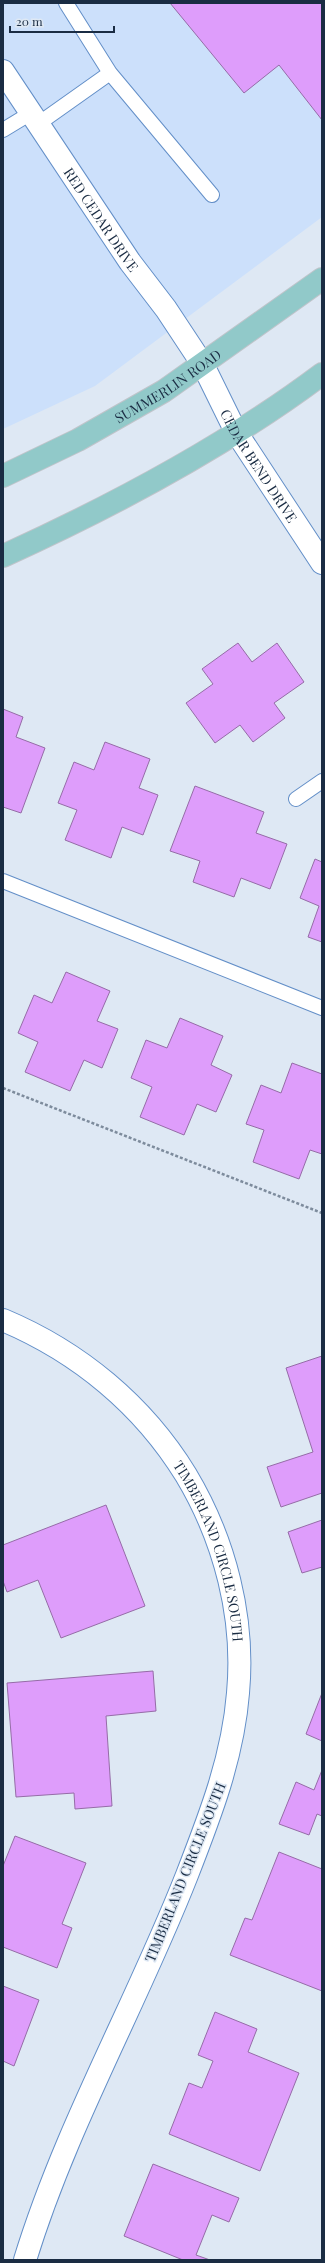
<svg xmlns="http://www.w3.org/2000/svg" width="325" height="2263" font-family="'Playfair Display',serif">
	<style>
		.built { fill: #cce0fb }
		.building { fill: #de9dfb; stroke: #956ca7 }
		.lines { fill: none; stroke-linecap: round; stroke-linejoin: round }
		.service-casing { stroke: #638fc8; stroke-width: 16 }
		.minor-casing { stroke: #638fc8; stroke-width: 24 }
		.primary-casing { stroke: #bfc4ca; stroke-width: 24 }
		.path { stroke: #7d8b9c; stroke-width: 2.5; stroke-dasharray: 3 2; stroke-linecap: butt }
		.service { stroke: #fff; stroke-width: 14 }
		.minor { stroke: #fff; stroke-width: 22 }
		.primary { stroke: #91c9c9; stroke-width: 22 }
		.labels { text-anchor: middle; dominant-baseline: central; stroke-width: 3; stroke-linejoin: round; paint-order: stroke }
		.street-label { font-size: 14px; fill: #1a2c43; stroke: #dee8f4 }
	</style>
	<rect width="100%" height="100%" fill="#dee8f4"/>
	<path class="built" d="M3 3H322V217L95 386 3 429Z"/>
	<path class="building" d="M170 3H322V120L279 65 244 93Z
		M238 643 252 662 277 643 304 682 274 703 285 718 253 742 240 725 215 743 186 703 213 684 202 669Z
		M3 709 23 717 16 737 45 748 21 813 3 807Z
		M105 742 150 759 139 788 158 795 143 835 122 827 111 858 65 840 77 810 58 803 74 762 94 770Z
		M195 786 264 812 256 833 287 844 270 889 241 878 234 897 193 882 200 861 170 851Z
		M315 859 322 862V942L308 937 319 906 300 898Z
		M66 972 110 991 97 1021 118 1029 102 1068 84 1060 70 1091 25 1072 38 1042 18 1033 34 995 52 1003Z
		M180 1018 223 1036 211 1065 232 1075 216 1112 197 1104 184 1135 140 1117 152 1087 131 1078 146 1040 167 1048Z
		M292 1063 322 1074V1154L310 1150 299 1179 253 1162 264 1130 246 1124 261 1085 281 1093Z
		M322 1356V1493L281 1507 267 1467 313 1452 286 1368Z
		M106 1505 145 1606 61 1638 38 1580 7 1592 3 1581V1545Z
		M322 1520V1567L302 1573 288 1532Z
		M153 1671 156 1711 106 1716 112 1806 75 1809 74 1793 16 1797 7 1683Z
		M322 1693V1741L306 1734Z
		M322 1770V1816L317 1814 309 1835 279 1824 296 1782 314 1790Z
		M15 1836 86 1863 62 1924 72 1928 57 1968 3 1947V1866Z
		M279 1852 322 1869V1991L230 1955 245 1918 252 1920Z
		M3 1986 39 2000 14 2066 3 2061Z
		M215 2012 257 2029 248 2052 299 2073 260 2171 169 2134 189 2083 202 2088 213 2061 198 2055Z
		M153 2164 239 2198 229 2222 212 2215 196 2255 210 2260H183L124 2236Z"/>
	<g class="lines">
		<defs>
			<path id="service" d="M110 73 212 195
				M38 124 110 73 66 3
				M3 130 31 113
				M296 799 322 781
				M3 881 322 1008"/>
			<g id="minor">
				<path id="s1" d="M3 71 130 262 166 309 203 365 236 432 322 563"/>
				<path id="s2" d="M3 1320C79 1352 143 1405 186 1475 225 1540 245 1618 238 1693 233 1757 210 1816 187 1875 136 2005 66 2126 25 2260"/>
			</g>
			<g id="primary">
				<path id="s3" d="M3 476 78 440 164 391 322 279"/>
				<path d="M3 556C113 506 226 446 322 374"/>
			</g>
		</defs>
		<use href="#service" class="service-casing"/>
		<use href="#minor" class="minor-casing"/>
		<use href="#primary" class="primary-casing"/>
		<path class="path" d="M3 1088 322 1213"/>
		<use href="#service" class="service"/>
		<use href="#minor" class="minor"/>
		<use href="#primary" class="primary"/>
	</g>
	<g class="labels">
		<g class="street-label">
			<text stroke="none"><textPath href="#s1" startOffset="178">RED CEDAR DRIVE</textPath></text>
			<text stroke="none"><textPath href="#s3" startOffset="188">SUMMERLIN ROAD</textPath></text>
			<text stroke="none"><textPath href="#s1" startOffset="471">CEDAR BEND DRIVE</textPath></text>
			<text stroke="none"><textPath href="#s2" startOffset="324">TIMBERLAND CIRCLE SOUTH</textPath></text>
			<text transform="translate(185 1872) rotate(-68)">TIMBERLAND CIRCLE SOUTH</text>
		</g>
	</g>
	<rect width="325" height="2263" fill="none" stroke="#1a2c43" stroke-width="8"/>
	<path d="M10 26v6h104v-6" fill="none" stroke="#1a2c43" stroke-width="2"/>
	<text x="16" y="26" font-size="12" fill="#1a2c43" stroke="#dee8f4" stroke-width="3" paint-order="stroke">20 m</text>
</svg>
